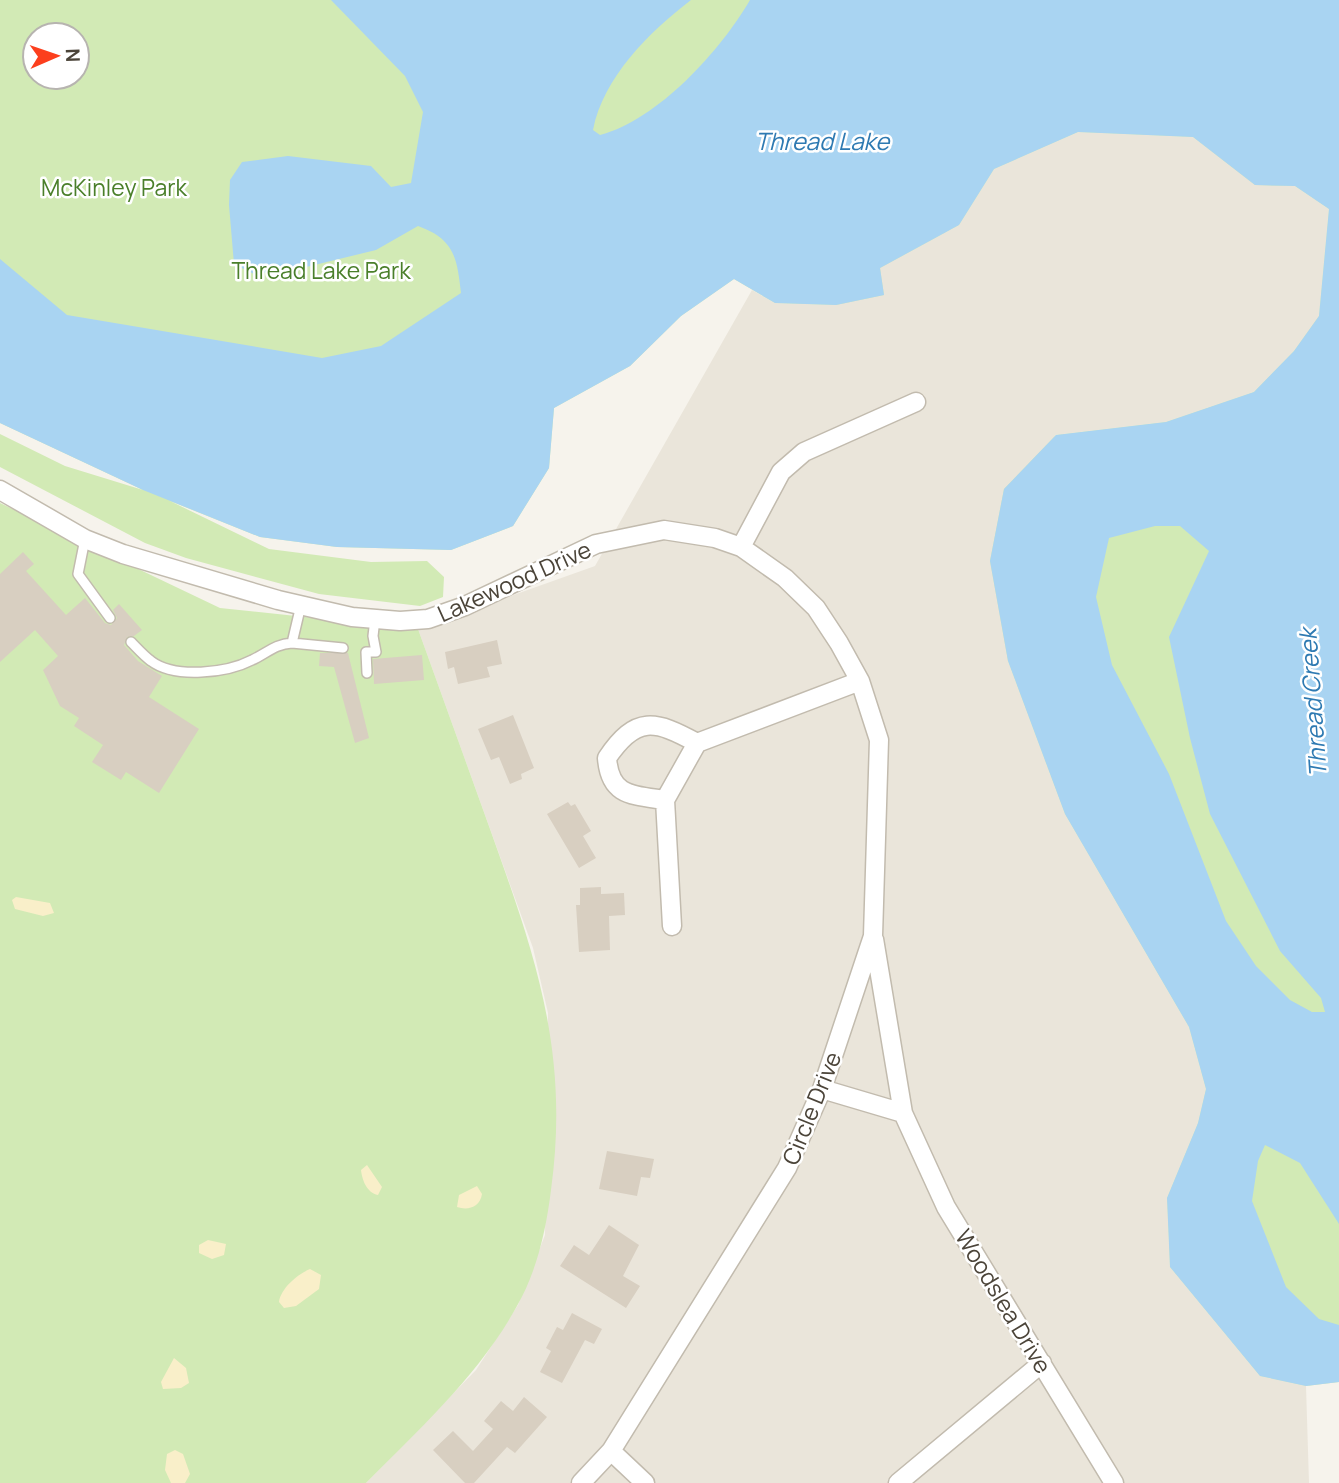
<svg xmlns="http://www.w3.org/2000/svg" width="1339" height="1483" font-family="Manrope,sans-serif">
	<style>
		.residential { fill: #eae5da }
		.green { fill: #d2eab5; fill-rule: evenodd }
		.sand { fill: #f9efc9 }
		.water { fill: #a9d4f2; fill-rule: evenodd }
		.building { fill: #d8cfc1 }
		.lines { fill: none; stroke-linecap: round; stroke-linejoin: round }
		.lane-casing { stroke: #c2bbae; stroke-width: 12 }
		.street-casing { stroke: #c2bbae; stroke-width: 21 }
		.lane { stroke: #fff; stroke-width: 9 }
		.street { stroke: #fff; stroke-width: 18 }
		.labels { text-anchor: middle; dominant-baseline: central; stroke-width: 5; stroke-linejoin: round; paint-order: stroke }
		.park-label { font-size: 23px; fill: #4a7f2a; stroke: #fff }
		.street-label { font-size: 23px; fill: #4b4439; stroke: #fff }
		.water-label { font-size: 24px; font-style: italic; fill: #2e7ab2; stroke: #fff }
	</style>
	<rect width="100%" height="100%" fill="#f6f3ec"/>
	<path class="residential" d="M1078 132 1193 137 1255 184 1295 186 1329 209 1319 317 1294 351 1254 392 1166 422 1055 435 1008 661 1065 814 1189 1027 1206 1089 1198 1123 1167 1198 1170 1267 1260 1376 1306 1386 1309 1483H366L476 1370 518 1305 545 1235 548 1013 533 948 418 629 595 566 752 290 775 303 836 305 879 268 959 225 994 169Z"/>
	<path class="green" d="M0 0H1339V1382L1306 1386 1260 1376 1170 1267 1167 1198 1198 1123 1206 1089 1189 1027 1065 814 1008 661 990 561 1004 489 1056 435 1166 422 1254 392 1294 351 1319 316 1329 209 1295 186 1255 185 1193 137 1078 132 994 169 959 225 880 268 884 295 836 305 775 303 734 279 681 316 630 366 554 408 549 468 513 526 451 550 337 547 260 537 170 501 269 549 371 562 427 561 444 577 443 597 420 606 319 594 186 558 145 543 0 467V434L65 466 143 490 0 423ZM35 35H77V77H35Z
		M0 503 220 608 418 629C442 696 466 762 490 829 535 955 570 1052 551 1190 546 1230 537 1271 517 1306 479 1375 421 1427 366 1483H0Z"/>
	<path class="sand" d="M16 897 50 903 54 913 43 916 15 909 12 900Z
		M367 1165 382 1187 378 1195C367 1193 362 1180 361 1170Z
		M477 1186 482 1194C480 1207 468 1211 457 1207L459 1195Z
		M208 1240 226 1244 224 1255 212 1259 199 1253V1245Z
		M310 1269 321 1275 319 1289 296 1306 284 1308 279 1302C281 1288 298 1274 310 1269Z
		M174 1358 186 1368 189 1383 181 1388 163 1389 161 1382Z
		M175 1450 183 1454 190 1474 185 1483H171L165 1470 167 1454Z"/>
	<path class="water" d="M331 0H691C649 32 603 78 593 130L600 135C658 120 721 50 750 0H1339V1224L1300 1163 1265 1145 1258 1161 1252 1201 1286 1287 1319 1319 1339 1325V1382L1306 1386 1260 1376 1170 1267 1167 1198 1198 1123 1206 1089 1189 1027 1065 814 1008 661 990 561 1004 489 1056 435 1166 422 1254 392 1294 351 1319 316 1329 209 1295 186 1255 185 1193 137 1078 132 994 169 959 225 880 268 884 295 836 305 775 303 734 279 681 316 630 366 554 408 549 468 513 526 451 550 337 547 260 537 143 490 0 423V259L67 315 322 358 381 346 461 293C457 257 454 239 418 226L376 250 298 269 254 274 234 264 229 205 230 180 242 162 288 156 371 166 391 187 411 183 423 112 405 76ZM1155 526H1180L1209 551 1169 637 1190 738 1210 814 1280 951 1321 998 1325 1012H1312L1290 1000 1256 966 1226 921 1169 774 1112 665 1096 597 1109 538Z"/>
	<path class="building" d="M23 552 34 564 26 571 66 615 85 598 105 623 111 625 117 618 113 610 119 604 142 630 134 636 127 637 124 645 138 661 162 676 149 697 199 729 159 793 126 772 121 780 92 762 103 745 74 726 79 718 60 706 43 670 58 656 35 630 0 662V574Z
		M497 640 502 664 487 667 490 677 458 684 454 667 448 669 445 652Z
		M320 653H348L369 738 355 743 334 667 319 666Z
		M422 655 424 680 374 684 373 659Z
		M513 715 534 768 521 774 522 779 510 784 499 757 491 760 478 729Z
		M568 802 571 806 575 804 591 831 583 836 596 858 579 868 547 814Z
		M601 887V894L624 893 625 915 609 916 610 950 579 952 576 905H580V888Z
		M607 1151 654 1159 650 1178 641 1177 637 1196 599 1189Z
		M609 1225 639 1245 623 1276 640 1286 626 1308 560 1266 574 1245 589 1255Z
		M572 1313 602 1329 594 1344 585 1340 562 1383 540 1372 551 1351 546 1348 557 1327 563 1330Z
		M524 1397 547 1417 515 1453 507 1447 474 1483H465L433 1450 453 1431 473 1451 493 1429 484 1421 501 1401 513 1411Z"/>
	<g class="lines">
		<defs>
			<path id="lane" d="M85 539 78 574 110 618
				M131 642C137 648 144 656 151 661 175 679 227 673 252 660 267 653 275 644 292 643L301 605
				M292 643 343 648
				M367 673 366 652H376L373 636 375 619"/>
			<path id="street" d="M0 490 85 539 123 554 278 600 352 617 400 621 428 619 465 606 596 544 664 530 715 538 741 547 785 578 816 608 839 643 860 681 879 740 873 936 822 1089 787 1168 611 1451 581 1483
				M741 547 781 472 804 452 916 402
				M665 800C631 795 610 796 607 758 636 715 655 720 697 743L860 681
				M672 926 665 800 697 743
				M874 939 903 1113 946 1207 1114 1483
				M822 1089 903 1113
				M611 1451 645 1483
				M898 1483 1042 1363"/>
		</defs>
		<use href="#lane" class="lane-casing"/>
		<use href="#street" class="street-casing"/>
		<use href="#lane" class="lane"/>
		<use href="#street" class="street"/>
	</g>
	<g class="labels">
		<g class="park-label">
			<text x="114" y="187">McKinley Park</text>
			<text x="321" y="270">Thread Lake Park</text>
		</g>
		<g class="street-label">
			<text transform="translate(514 581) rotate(-24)">Lakewood Drive</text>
			<text transform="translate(811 1108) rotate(-68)">Circle Drive</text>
			<text transform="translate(1004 1301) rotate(59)">Woodslea Drive</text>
		</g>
		<g class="water-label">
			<text x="822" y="140">Thread Lake</text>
			<text transform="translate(1312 703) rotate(-94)">Thread Creek</text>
		</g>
	</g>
	<g transform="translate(56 56) rotate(88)"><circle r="33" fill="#ffffff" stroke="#b7b4b0" stroke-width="2"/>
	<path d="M0-5L12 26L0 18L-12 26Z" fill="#fc3f1d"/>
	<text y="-10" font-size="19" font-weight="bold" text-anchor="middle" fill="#4b4439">N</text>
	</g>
</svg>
